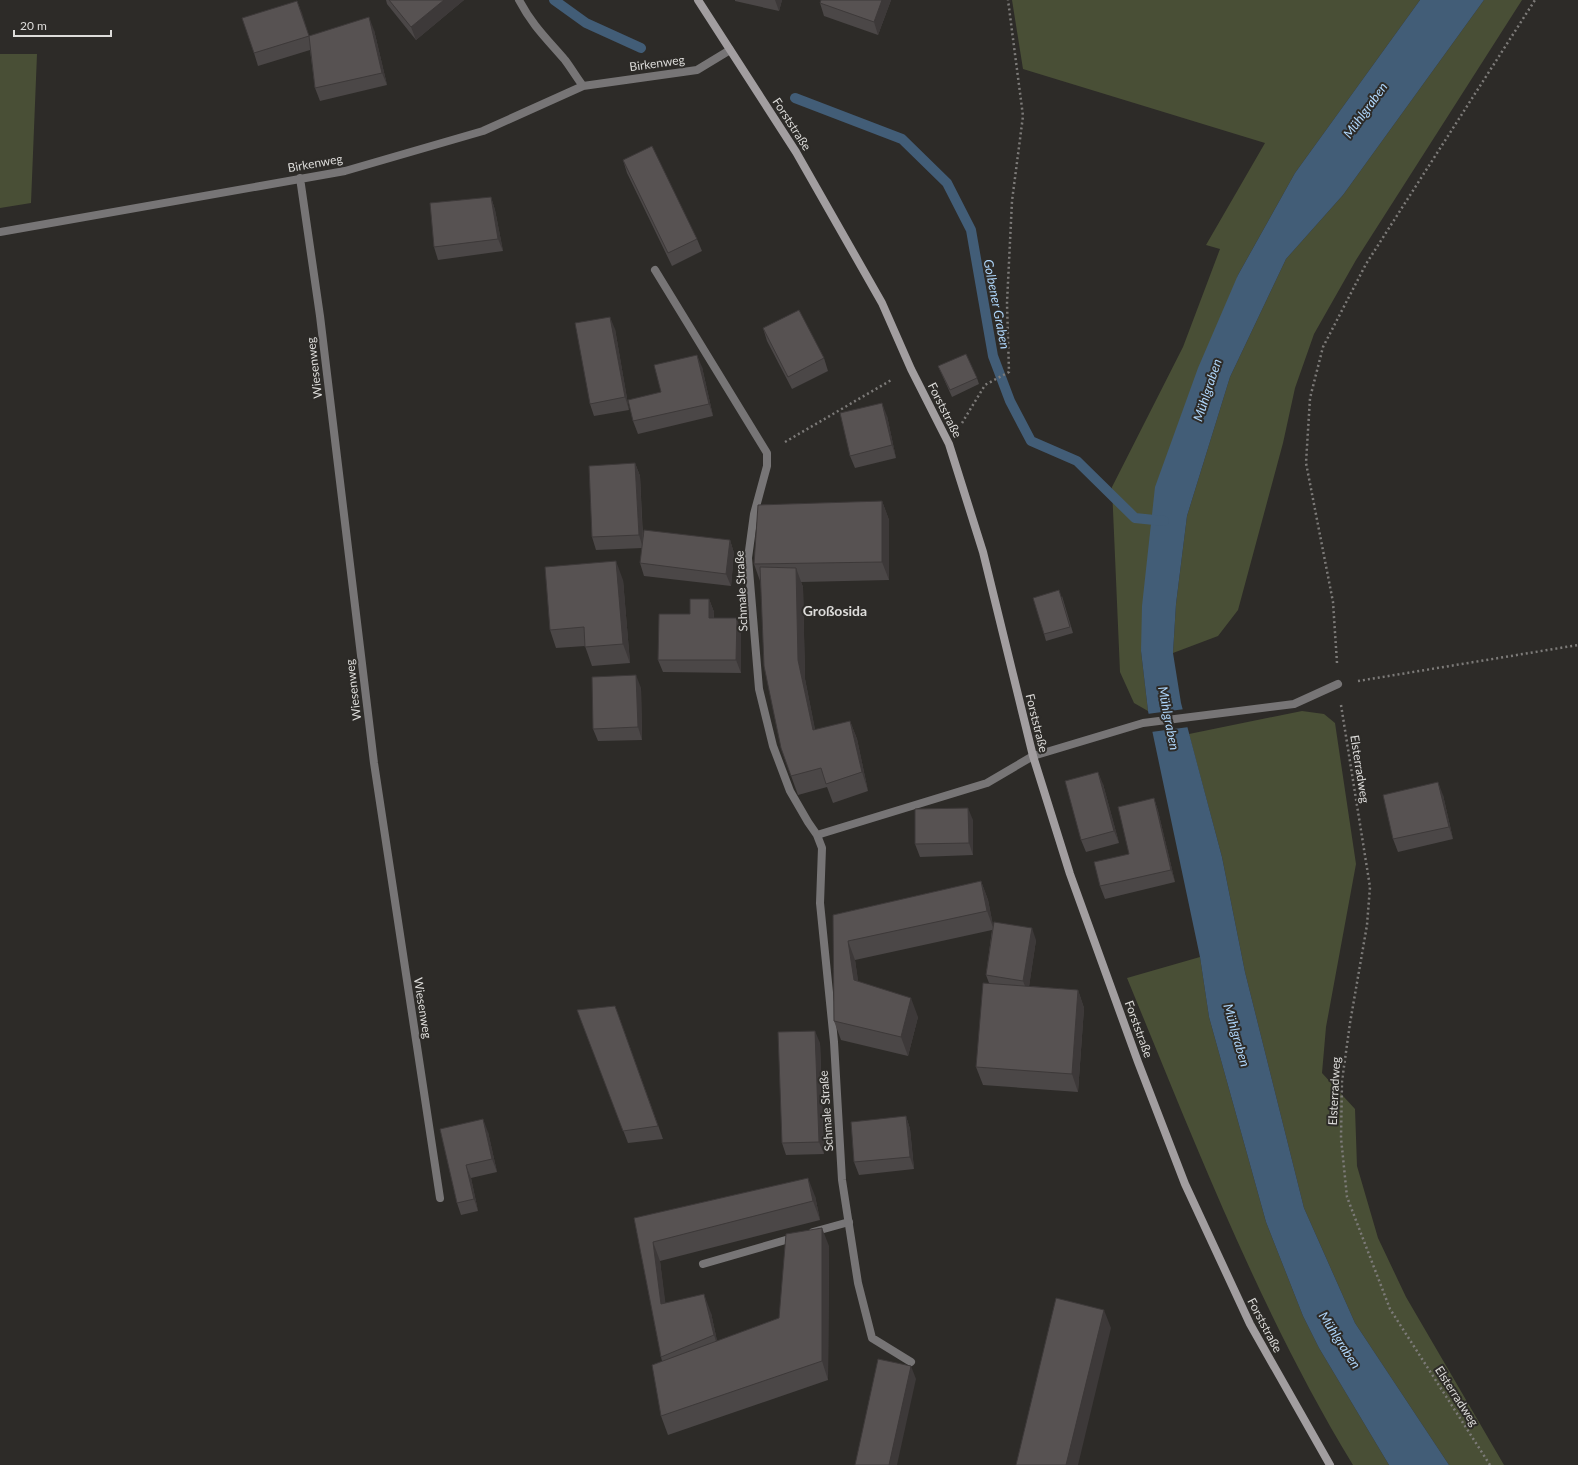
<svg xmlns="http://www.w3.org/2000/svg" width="1578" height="1465" font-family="Lato,sans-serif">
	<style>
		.green { fill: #494f36 }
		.water { fill: #425d77 }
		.pier { fill: #2d2b28 }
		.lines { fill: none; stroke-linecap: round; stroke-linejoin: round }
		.stream { stroke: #425d77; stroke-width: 10 }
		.path { stroke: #7d7b79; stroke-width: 2.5; stroke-dasharray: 2 3; stroke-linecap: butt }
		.lane { stroke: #777576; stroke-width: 8 }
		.street { stroke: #777576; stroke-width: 8 }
		.secondary { stroke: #a29ea0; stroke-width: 8 }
		.wall { fill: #4b4747 }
		.shaded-wall { fill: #3d3939 }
		.building { fill: #575252; stroke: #3d3939 }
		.labels { text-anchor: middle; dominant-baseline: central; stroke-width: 4; stroke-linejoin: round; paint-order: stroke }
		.street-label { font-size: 12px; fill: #dddcda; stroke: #2d2b28 }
		.water-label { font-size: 13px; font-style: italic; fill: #aed5fa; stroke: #2d2b28 }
		.quarter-label { font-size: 14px; font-weight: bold; fill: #dddcda; stroke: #2d2b28 }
	</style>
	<rect width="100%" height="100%" fill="#2d2b28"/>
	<path class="green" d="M1012 0H1420L1295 173 1238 275 1141 651 1148 711 1134 703 1120 672 1112 487 1183 347 1220 249 1206 245 1265 143 1023 69Z
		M1484 0H1522L1356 260 1314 334 1295 388 1283 443 1238 610 1218 636 1173 653 1176 604 1187 516 1230 377 1286 259 1343 195Z
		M0 54H37L31 203 0 208Z
		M1302 711 1324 714 1335 723 1356 864 1326 1027 1322 1073 1355 1109 1357 1166 1378 1238 1406 1297 1504 1465H1449L1355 1323 1304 1208 1245 972 1222 857 1189 734Z
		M1200 957 1209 1017 1266 1222 1303 1316 1319 1348 1389 1465H1353C1260 1312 1195 1143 1127 978Z"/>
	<path class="water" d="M1420 0H1484L1343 195 1286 259 1230 377 1187 516 1176 604 1173 653 1181 703 1222 857 1245 972 1304 1208 1355 1323 1449 1465H1389L1319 1348 1303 1316 1266 1222 1209 1017 1200 957 1148 711 1141 651 1142 606 1155 487 1198 368 1238 275 1295 173Z"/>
	<path class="pier" d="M1185 709 1189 727 1151 732 1147 714Z"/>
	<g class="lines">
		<path class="stream" d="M554 0 586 23 641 48
			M795 98 902 139 947 183 971 230 993 356 1010 401 1031 441 1077 461 1135 518 1164 521"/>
		<path class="path" d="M962 423 985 385 1009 372 1007 303 1012 201 1023 116 1008 0
			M785 442 893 379
			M1337 663 1333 602 1306 463 1310 398 1323 347 1366 264 1535 0
			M1358 681 1578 645
			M1341 705 1370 887 1367 925 1350 1023 1342 1081 1341 1138 1347 1197 1390 1309 1490 1465"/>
		<path class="lane" d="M1033 756 1143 723 1294 704 1338 684
			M813 1232 849 1222
			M703 1264 796 1237"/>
		<path class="street" d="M519 0C532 25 547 39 565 60 571 68 577 78 583 86
			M300 178 320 316 374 763 440 1198
			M0 232 345 171 483 131 583 86 697 70 730 50
			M655 270 767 453V466L754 514 748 558 759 689 773 746 790 791 808 822 817 835 822 848 820 903 834 1042 842 1180 858 1283 872 1338 911 1362
			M817 835 987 783 1033 756"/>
		<path class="secondary" d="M698 0 796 152 882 303 911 369 949 444 983 552 1033 756 1070 874 1138 1062 1185 1184 1250 1324 1330 1465"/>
	</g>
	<path class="wall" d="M386 0H464L416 40 387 4Z
		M735 0H782L779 11 735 1Z
		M891 0 878 35 824 16 820 3Z
		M297 1 309 36 374 30 387 85 320 101 315 88 310 50 258 66 254 53Z
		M623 160 697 239 702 251 672 266 627 173Z
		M491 197 495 210 503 251 438 260 434 247Z
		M763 328 824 358 828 371 792 389 767 341Z
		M615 329 629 410 594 416 590 404Z
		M938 366 977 378 979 384 952 397Z
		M702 367 713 416 638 434 633 421 661 392Z
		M887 416 896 458 855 468 850 456Z
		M635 463 640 476 643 537 730 540 734 553 731 586 644 576 640 563 642 548 596 550 592 537Z
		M882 501 889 520V580L801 582 803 587 805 679 815 730 850 721 857 739 868 791 833 803 827 787 798 795 781 748 760 581 754 564Z
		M623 580 630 663 592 666 585 646 556 648 550 630Z
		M1062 596 1073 633 1046 641 1044 634Z
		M709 599 714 612V618L741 631V673L663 672 658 660 690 614Z
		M641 688 642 740 598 741 593 729Z
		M1103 784 1119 843 1086 852 1081 840Z
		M1443 795 1453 839 1398 852 1393 839Z
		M1154 798 1158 811 1175 882 1105 899 1100 886 1129 854Z
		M973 820V855L920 857 915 844Z
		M981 881 988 900 993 926 1036 940 1029 986 1078 990 1084 1008 1078 1092 983 1085 976 1067 989 983 986 975 992 930 855 960 858 982 918 1017 908 1056 841 1040 834 1021 833 915Z
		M615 1006 663 1139 628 1143 577 1010Z
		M820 1043 824 1154 786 1155 782 1143Z
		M906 1116 910 1129 914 1169 859 1175 854 1162Z
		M440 1129 488 1132 497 1172 471 1178 478 1211 461 1215 457 1203Z
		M815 1196 820 1220 660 1261 665 1303 711 1313 717 1341 779 1318 829 1246 828 1380 668 1435 661 1416 662 1361 661 1357 634 1218Z"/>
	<path class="shaded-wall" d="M444 0H464L416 40 411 27Z
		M775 0H782L779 11Z
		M882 0H891L878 35 874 22Z
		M297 1 302 13 313 49 309 36Z
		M369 17 374 30 387 85 382 73Z
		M491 197 495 210 503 251 498 239Z
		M610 317 615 329 629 410 625 397Z
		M697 355 702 367 713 416 709 404Z
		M882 403 887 416 896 458 892 445Z
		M635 463 640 476 643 548 639 535Z
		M882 501 889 520V580L882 562Z
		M730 540 734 553 731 586 726 574Z
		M616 561 623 580 630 663 623 644Z
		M796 568 803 587 805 679 819 749 813 730 798 660Z
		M709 599 714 612 713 631 709 618Z
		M737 618 741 631V673L736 660Z
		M636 675 641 688 642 740 638 727Z
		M850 721 857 739 868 791 862 772Z
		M1098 772 1103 784 1119 843 1114 831Z
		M1438 782 1443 795 1453 839 1449 827Z
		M1154 798 1158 811 1175 882 1171 870Z
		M968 808 973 820V855L969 843Z
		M981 881 988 900 994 930 987 911Z
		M1032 928 1036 940 1028 994 1023 981Z
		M848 941 855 960 861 999 854 980Z
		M1078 990 1084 1008 1078 1092 1072 1074Z
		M911 998 918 1017 908 1056 901 1037Z
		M815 1031 820 1043 824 1154 819 1142Z
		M906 1116 910 1129 914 1169 910 1157Z
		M483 1119 488 1132 497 1172 492 1159Z
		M466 1165 471 1178 478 1211 474 1199Z
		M808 1178 815 1196 820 1220 813 1201Z
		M822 1228 829 1246 828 1380 822 1361Z
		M653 1242 660 1261 668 1322 661 1304Z
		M704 1294 711 1313 720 1354 714 1335Z
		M1104 1310 1111 1328 1078 1465H1066Z
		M911 1366 916 1379 897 1465H889Z"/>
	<path class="building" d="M389 0H444L411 27Z
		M821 0H882L874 22 820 3Z
		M297 1 309 36 369 17 382 73 315 88 309 36 254 53 242 18Z
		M652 146 697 239 668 253 623 160Z
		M491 197 498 239 434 247 430 203Z
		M799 310 824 358 788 377 763 328Z
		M610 317 625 397 590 404 575 323Z
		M966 354 977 378 950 390 938 366Z
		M697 355 709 404 633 421 628 400 661 392 654 365Z
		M882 403 892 445 850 456 840 413Z
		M635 463 639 535 592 537 589 466Z
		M882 501V562L754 564 758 505Z
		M644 530 730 540 726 574 640 563Z
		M616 561 623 644 585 647 584 627 550 630 545 567Z
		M760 567 796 568 798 660 813 730 850 721 862 772 826 784 821 768 791 776 781 748 764 666Z
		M1059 590 1070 627 1044 634 1033 598Z
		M690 599H709V618H737L736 660H658L659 614H690Z
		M636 675 638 727 593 729 592 677Z
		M1098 772 1114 831 1081 840 1065 781Z
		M1438 782 1449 827 1393 839 1383 795Z
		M1154 798 1171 870 1100 886 1094 862 1129 854 1118 807Z
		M968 808 969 843 915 844V809Z
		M981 881 987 911 848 941 854 980 911 998 901 1037 834 1021 833 915Z
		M994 922 1032 928 1023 981 986 975Z
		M983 983 1078 990 1072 1074 976 1067Z
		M615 1006 658 1126 623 1131 577 1010Z
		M815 1031 819 1142 782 1143 778 1032Z
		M906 1116 910 1157 854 1162 851 1122Z
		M483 1119 492 1159 466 1165 474 1199 457 1203 440 1129Z
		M808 1178 813 1201 653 1242 661 1304 704 1294 714 1335 661 1357 634 1218Z
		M822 1228V1361L661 1416 652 1365 779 1318 786 1234Z
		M1056 1298 1104 1310 1066 1465H1016Z
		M878 1359 911 1366 889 1465H855Z"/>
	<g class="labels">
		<g class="street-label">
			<text transform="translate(657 63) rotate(-8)">Birkenweg</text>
			<text transform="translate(792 124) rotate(57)">Forststraße</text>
			<text transform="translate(315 163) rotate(-10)">Birkenweg</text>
			<text transform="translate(314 368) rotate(-97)">Wiesenweg</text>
			<text transform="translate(945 410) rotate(63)">Forststraße</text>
			<text transform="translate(741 591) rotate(-93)">Schmale Straße</text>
			<text transform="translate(353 690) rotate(-97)">Wiesenweg</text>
			<text transform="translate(1037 723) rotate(76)">Forststraße</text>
			<text transform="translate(1360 769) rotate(81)">Elsterradweg</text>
			<text transform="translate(423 1008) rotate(81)">Wiesenweg</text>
			<text transform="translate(1139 1029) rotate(70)">Forststraße</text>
			<text transform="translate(1334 1091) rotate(-87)">Elsterradweg</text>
			<text transform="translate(826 1111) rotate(-94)">Schmale Straße</text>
			<text transform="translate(1265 1325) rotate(62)">Forststraße</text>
			<text transform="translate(1457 1396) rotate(57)">Elsterradweg</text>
		</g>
		<g class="water-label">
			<text transform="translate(1365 110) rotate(-54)">Mühlgraben</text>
			<text transform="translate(997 304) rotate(79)">Golbener Graben</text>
			<text transform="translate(1207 390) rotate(-72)">Mühlgraben</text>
			<text transform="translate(1169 718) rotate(79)">Mühlgraben</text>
			<text transform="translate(1237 1035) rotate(74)">Mühlgraben</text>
			<text transform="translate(1340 1340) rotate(57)">Mühlgraben</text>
		</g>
		<g class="quarter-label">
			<text x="835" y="610">Großosida</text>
		</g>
	</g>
	<path d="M14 30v6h97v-6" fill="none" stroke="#dddcda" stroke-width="2"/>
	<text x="20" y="30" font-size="12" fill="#dddcda" stroke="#2d2b28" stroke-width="3" paint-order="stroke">20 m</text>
</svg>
